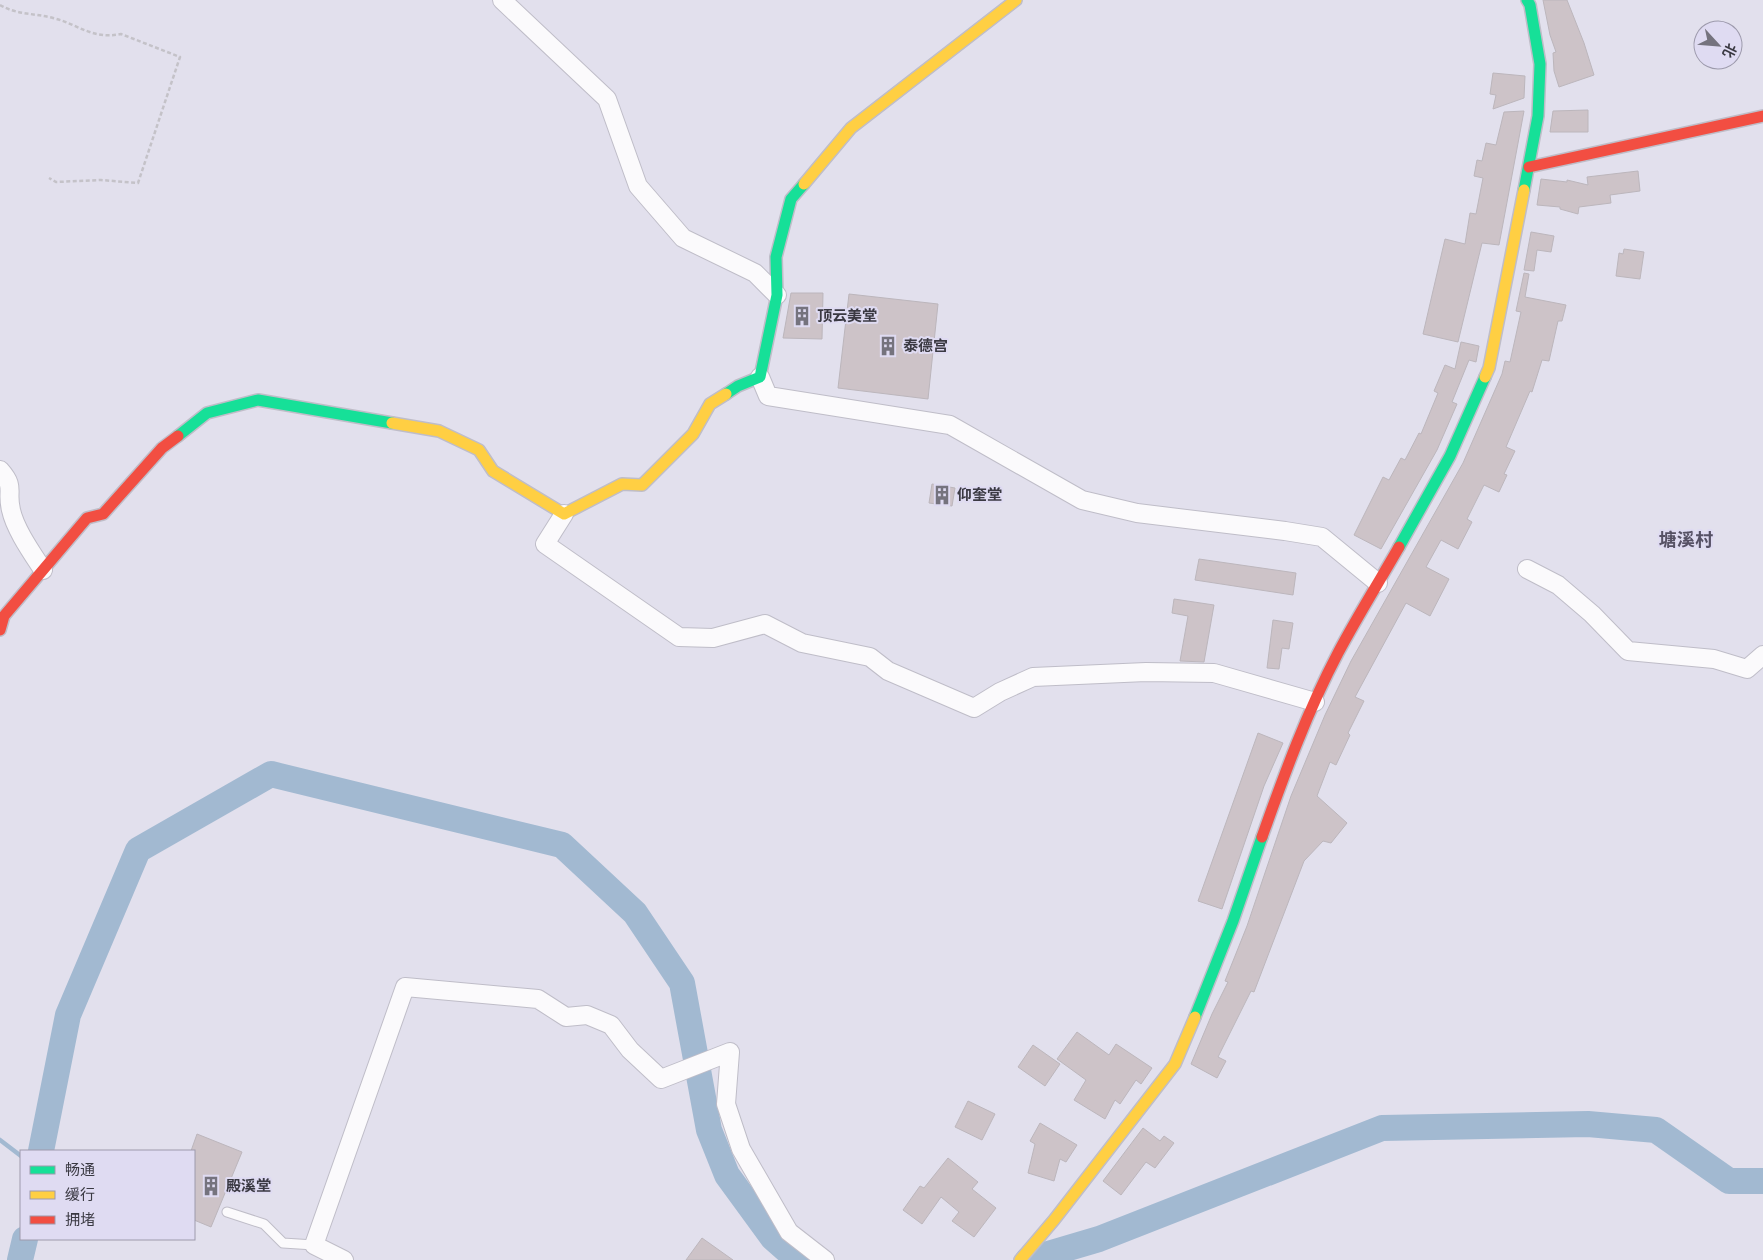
<svg xmlns="http://www.w3.org/2000/svg" width="1763" height="1260" font-family="'DejaVu Sans','Noto Sans SC',sans-serif">
	<style>
		.lines { fill: none; stroke-linecap: round; stroke-linejoin: round }
		.stream { stroke: #a2b9d1; stroke-width: 4.5 }
		.river { stroke: #a2b9d1; stroke-width: 26 }
		.building { fill: #cdc3c8; stroke: #bcb6bc }
		.lane-casing { stroke: #bfbdc8; stroke-width: 11 }
		.street-casing { stroke: #bfbdc8; stroke-width: 20 }
		.fast-casing { stroke: #bfbdc8; stroke-width: 14 }
		.slow-casing { stroke: #bfbdc8; stroke-width: 14 }
		.jam-casing { stroke: #bfbdc8; stroke-width: 14 }
		.path { stroke: #c4c2c8; stroke-width: 2.5; stroke-dasharray: 4 2.5; stroke-linecap: butt }
		.lane { stroke: #fbfafc; stroke-width: 9 }
		.street { stroke: #fbfafc; stroke-width: 18 }
		.fast { stroke: #16e098; stroke-width: 11 }
		.slow { stroke: #ffcf43; stroke-width: 11 }
		.jam { stroke: #f24e42; stroke-width: 11 }
		.labels { text-anchor: middle; dominant-baseline: central; stroke-width: 4; stroke-linejoin: round; paint-order: stroke }
		.poi-label { font-size: 15px; font-weight: bold; fill: #3a3942; stroke: #dfdbf2; text-anchor: start }
		.quarter-label { font-size: 18px; font-weight: bold; fill: #565165; stroke: #dfdbf2 }
	</style>
	<rect width="100%" height="100%" fill="#e2e0ed"/>
	<g class="lines">
		<path class="stream" d="M0 1140 21 1156"/>
		<path class="river" d="M41 1151 68 1015 138 850 271 774 562 845 635 913 682 983 709 1130 727 1175 773 1238 798 1260
			M20 1260 25 1239
			M1028 1260 1099 1239 1382 1128 1588 1124 1656 1130 1729 1181H1763"/>
	</g>
	<path class="building" d="M1543 0H1567L1584 43 1594 75 1559 87 1554 71 1553 53 1556 52 1550 35Z
		M1493 73 1525 76 1524 98 1493 109 1496 95 1490 94Z
		M1588 110V132H1550L1553 111Z
		M1524 111 1499 245 1482 243 1458 342 1423 334 1445 239 1465 244 1470 213 1476 214 1483 178 1474 176 1477 160 1482 161 1486 143 1496 145 1504 112Z
		M1638 171 1640 191 1610 195 1611 203 1579 207 1578 214 1560 209V207L1537 205 1541 179 1567 182V180L1588 185 1587 177Z
		M1531 232 1554 236 1551 252 1537 250 1534 271 1524 270Z
		M1624 249 1644 252 1640 279 1616 276 1619 253 1623 254Z
		M1524 273 1529 274 1525 297 1566 305 1562 321H1558L1549 361 1542 360 1532 392 1530 391 1506 447 1515 451 1504 474 1507 475 1499 492 1484 485 1467 519 1472 522 1458 549 1441 540 1426 567 1449 579 1430 616 1406 603 1355 697 1364 701 1348 733 1350 735 1336 765 1330 762 1317 796 1347 823 1331 843 1323 841 1304 861 1254 992 1251 991 1218 1057 1226 1061 1217 1078 1191 1064 1212 1014 1228 982 1225 981 1247 926 1291 796 1325 715 1351 661 1463 463 1502 374 1505 361 1510 362 1521 312 1516 311Z
		M791 293H823L822 339 783 338Z
		M849 294 938 304 928 399 838 388Z
		M1461 342 1479 346 1476 362 1469 360 1452 402 1457 404 1437 450 1381 549 1354 535 1383 477 1389 480 1401 458 1405 460 1419 433 1421 434 1438 393 1434 391 1445 365 1455 369Z
		M932 484 955 488 952 506 929 503Z
		M1199 559 1296 573 1293 595 1195 580Z
		M1174 599 1214 605 1204 662 1180 661 1188 616 1172 613Z
		M1273 620 1293 623 1289 649 1282 648 1279 669 1267 668Z
		M1258 733 1283 743 1264 786 1222 909 1198 901Z
		M1077 1032 1109 1055 1116 1044 1152 1068 1141 1084 1136 1080 1120 1104 1115 1100 1105 1119 1074 1100 1086 1080 1057 1059Z
		M1033 1045 1060 1064 1045 1086 1018 1067Z
		M968 1101 995 1114 982 1140 955 1127Z
		M1040 1123 1077 1145 1066 1162 1060 1159 1054 1181 1028 1173 1035 1144 1030 1141Z
		M1143 1128 1160 1141 1164 1136 1174 1143 1155 1168 1146 1162 1121 1195 1103 1181Z
		M197 1134 242 1152 211 1227 194 1220V1151H191Z
		M948 1158 978 1182 972 1189 996 1208 974 1237 952 1221 959 1212 941 1197 922 1224 903 1210 920 1186 924 1188Z
		M702 1238 733 1260H686Z"/>
	<g class="lines">
		<defs>
			<path id="lane" d="M227 1212 264 1224 283 1243 314 1245"/>
			<path id="street" d="M502 0 607 99 638 186 683 238 755 273 777 295
				M760 377 768 396 950 425 1082 500 1137 513 1285 531 1322 537 1378 583
				M0 470C16 488 6 490 11 510 15 529 32 553 43 570
				M564 514 545 544 679 637 713 638 765 624 802 643 870 657 888 671 974 708 1000 692 1033 677 1146 672 1214 673 1315 702
				M1527 569 1558 585 1592 614 1628 651 1714 659 1747 669 1763 655
				M344 1260 314 1245 405 987 538 999 566 1017 587 1015 611 1025 630 1050 661 1079 730 1052 726 1104 741 1149 789 1232 825 1260"/>
			<path id="fast" d="M1524 190 1538 116 1540 64 1530 5 1527 0
				M726 394 738 386 760 377 777 295 776 257 791 199 804 184
				M178 436 207 413 258 400 392 423
				M1399 547 1450 456 1485 377
				M1195 1017 1233 921 1262 837"/>
			<path id="slow" d="M804 184 851 128 1016 0
				M1485 377 1489 368 1524 190
				M392 423 439 431 479 450 493 471 564 514 622 484 642 485 693 434 710 404 726 394
				M1020 1260 1054 1220 1175 1064 1195 1017"/>
			<path id="jam" d="M1529 167 1763 116
				M0 630 4 616 87 518 103 514 162 448 178 436
				M1262 837C1284 775 1307 712 1338 653 1357 617 1379 582 1399 547"/>
		</defs>
		<use href="#lane" class="lane-casing"/>
		<use href="#street" class="street-casing"/>
		<use href="#fast" class="fast-casing"/>
		<use href="#slow" class="slow-casing"/>
		<use href="#jam" class="jam-casing"/>
		<path class="path" d="M0 5C17 15 34 13 53 18 78 24 92 40 121 34L180 57 138 183 101 180 56 182 49 178"/>
		<use href="#lane" class="lane"/>
		<use href="#street" class="street"/>
		<use href="#fast" class="fast"/>
		<use href="#slow" class="slow"/>
		<use href="#jam" class="jam"/>
	</g>
	<defs>
		<symbol id="building-bare" viewBox="-9 -9 18 18"><path d="M-4-6H4V6H1V3H-1V6H-4ZM-2.5-4.3h1.7v1.8h-1.7ZM.8-4.3h1.7v1.8H.8ZM-2.5-1h1.7V.8h-1.7ZM.8-1h1.7V.8H.8Z" fill="#75737e" stroke="#dfdbf2" stroke-width="2.5" paint-order="stroke"/></symbol>
	</defs>
	<g fill-rule="evenodd">
		<use href="#building-bare" x="788" y="302" width="28" height="28"/>
		<use href="#building-bare" x="874" y="332" width="28" height="28"/>
		<use href="#building-bare" x="928" y="481" width="28" height="28"/>
		<use href="#building-bare" x="197" y="1172" width="28" height="28"/>
	</g>
	<g class="labels">
		<g class="poi-label">
			<text x="817" y="316">顶云美堂</text>
			<text x="903" y="346">泰德宫</text>
			<text x="957" y="495">仰奎堂</text>
			<text x="226" y="1186">殿溪堂</text>
		</g>
		<g class="quarter-label">
			<text x="1686" y="539">塘溪村</text>
		</g>
	</g>
	<rect x="20" y="1150" width="175" height="90" fill="#dfdbf2" stroke="#9d9aac"/>
	<rect x="30" y="1166" width="25" height="8" fill="#16e098" stroke="#9d9aac"/>
	<text x="65" y="1175" font-size="15" fill="#3a3942">畅通</text>
	<rect x="30" y="1191" width="25" height="8" fill="#ffcf43" stroke="#9d9aac"/>
	<text x="65" y="1200" font-size="15" fill="#3a3942">缓行</text>
	<rect x="30" y="1216" width="25" height="8" fill="#f24e42" stroke="#9d9aac"/>
	<text x="65" y="1225" font-size="15" fill="#3a3942">拥堵</text>
	<g transform="translate(1718 45) rotate(116)"><circle r="24" fill="#dfdbf2" stroke="#9d9aac"/>
	<path d="M0-4L9 19L0 12L-9 19Z" fill="#75737e"/>
	<text y="-8" font-size="14" font-weight="bold" text-anchor="middle" fill="#3a3942">北</text>
	</g>
</svg>
